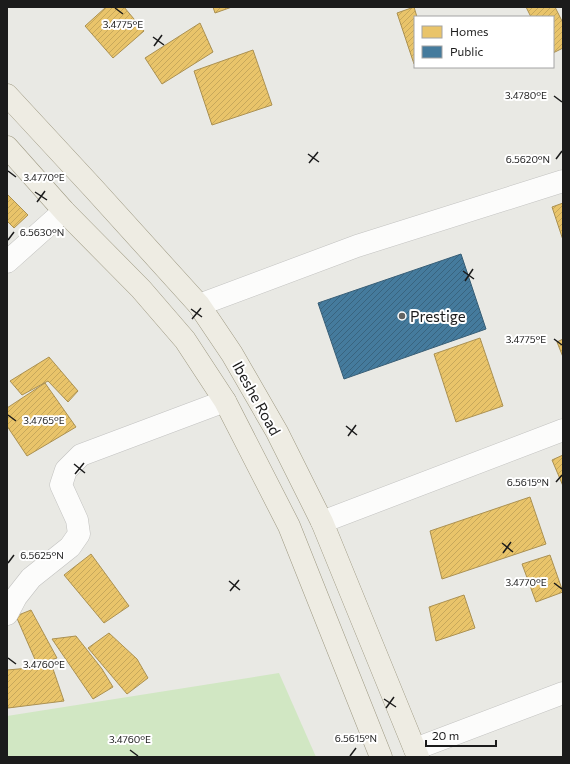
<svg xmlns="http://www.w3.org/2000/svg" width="570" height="764" font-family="Commissioner,sans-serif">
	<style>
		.grass { fill: #d1e7c3 }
		.homes { fill: url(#homes-hatch); stroke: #ab9152 }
		.public { fill: url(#public-hatch); stroke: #385e76 }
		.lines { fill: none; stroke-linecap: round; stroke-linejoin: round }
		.minor-casing { stroke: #c2c2c0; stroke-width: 23 }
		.major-casing { stroke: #9e9982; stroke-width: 23 }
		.minor { stroke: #fcfcfb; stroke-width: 22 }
		.major { stroke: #eeece3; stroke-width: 22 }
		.ticks { fill: none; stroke: #1b1b1b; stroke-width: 1.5 }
		.poi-dot { fill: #636361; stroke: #fff; stroke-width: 1.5 }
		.labels { text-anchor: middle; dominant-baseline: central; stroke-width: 4; stroke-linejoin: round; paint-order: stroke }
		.poi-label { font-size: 15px; fill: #1b1b1b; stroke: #fff; text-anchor: start }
		.street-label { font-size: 15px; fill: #1b1b1b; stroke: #fff }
		.ticks-label { font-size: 10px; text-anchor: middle; fill: #1b1b1b; stroke: #fff; stroke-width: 4; stroke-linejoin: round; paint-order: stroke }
	</style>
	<defs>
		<pattern id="homes-hatch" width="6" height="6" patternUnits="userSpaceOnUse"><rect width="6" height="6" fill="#e9c46a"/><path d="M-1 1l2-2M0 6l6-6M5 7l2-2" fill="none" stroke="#c7a85b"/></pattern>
		<pattern id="public-hatch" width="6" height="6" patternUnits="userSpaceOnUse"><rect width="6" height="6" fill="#457b9d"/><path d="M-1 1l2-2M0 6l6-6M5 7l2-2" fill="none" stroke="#39647f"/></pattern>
	</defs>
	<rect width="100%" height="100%" fill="#e9e9e4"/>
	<path class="grass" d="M279 673 316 757H7V716Z"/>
	<path class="homes" d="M106 7H124L144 31 113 58 85 26Z
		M213 7H232L215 13Z
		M414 7 417 17H415V63L414 64 397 13Z
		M526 7H555L563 23V48L553 53V17H531Z
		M200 23 213 52 162 84 145 58Z
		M253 50 272 105 212 125 194 71Z
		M7 194 28 215 14 228 7 221Z
		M563 203V240L552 207Z
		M480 338 503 406 456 422 434 354Z
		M563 339V357L557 342Z
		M49 357 78 391 68 402 48 381 22 395 10 381Z
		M45 383 76 427 27 456 7 426V408Z
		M563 455V486L552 460Z
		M530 497 546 544 442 579 430 531Z
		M91 554 129 606 104 623 64 575Z
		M550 555 563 592 536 602 522 564Z
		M464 595 475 628 436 641 429 607Z
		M31 610 57 658 37 664 16 616Z
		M109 633 137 659 148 678 127 694 88 648Z
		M76 636 102 669 113 687 93 699 52 639Z
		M52 666 64 701 8 708 7 702V670Z"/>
	<path class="public" d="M461 254 486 329 344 379 318 303Z"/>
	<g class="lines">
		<defs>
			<path id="minor" d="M7 262 64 211
				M199 305 357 246 563 181
				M322 522 563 430
				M7 614 16 597 31 578 70 547 79 534 77 520 61 485 66 470 81 455 225 401
				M415 749 563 693"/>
			<path id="major" d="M7 95 94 189 199 305 232 354 277 432 322 522 418 757
				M7 147 64 211 141 289 185 340 225 401 289 526 381 757"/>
		</defs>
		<use href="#minor" class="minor-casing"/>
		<use href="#major" class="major-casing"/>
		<use href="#minor" class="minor"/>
		<use href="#major" class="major"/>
	</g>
	<path class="ticks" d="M115 8 123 14M153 37 164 45M154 46 162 35M554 96 562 102M308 154 319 162M556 159 562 151M309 163 318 152M8 171 16 177M35 192 47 200M37 202 45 191M8 240 14 232M463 271 474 279M465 281 473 269M191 309 202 317M192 319 201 308M554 339 562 345M8 415 16 421M346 426 357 435M348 436 356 425M74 464 85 473M75 474 84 463M556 482 562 475M502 543 513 552M503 553 511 542M8 563 14 555M229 581 240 590M554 583 562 589M230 591 239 580M8 658 16 664M384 699 396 707M386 708 394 697M130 750 138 756M350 756 356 748"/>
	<circle class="poi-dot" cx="402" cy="316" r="4"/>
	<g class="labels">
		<g class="poi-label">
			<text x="410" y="316">Prestige</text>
		</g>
		<g class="street-label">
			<text transform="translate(257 398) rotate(61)">Ibeshe Road</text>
		</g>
	</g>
	<g class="ticks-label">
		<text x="123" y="28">3.4775°E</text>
		<text x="526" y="99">3.4780°E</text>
		<text x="528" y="163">6.5620°N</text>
		<text x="44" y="181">3.4770°E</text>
		<text x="42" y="236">6.5630°N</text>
		<text x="526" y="343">3.4775°E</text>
		<text x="44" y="424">3.4765°E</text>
		<text x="528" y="486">6.5615°N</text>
		<text x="42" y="559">6.5625°N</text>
		<text x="526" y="586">3.4770°E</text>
		<text x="44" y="668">3.4760°E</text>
		<text x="356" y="742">6.5615°N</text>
		<text x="130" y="743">3.4760°E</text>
	</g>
	<rect width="570" height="764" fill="none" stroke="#1b1b1b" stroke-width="16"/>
	<rect x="414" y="16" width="140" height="52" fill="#ffffff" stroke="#a4a4a4"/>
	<rect x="422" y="26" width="20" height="12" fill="#e9c46a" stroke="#a4a4a4"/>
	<text x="450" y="36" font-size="12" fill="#1b1b1b">Homes</text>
	<rect x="422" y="46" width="20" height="12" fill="#457b9d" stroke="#a4a4a4"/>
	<text x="450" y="56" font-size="12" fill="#1b1b1b">Public</text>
	<path d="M426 740v6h70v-6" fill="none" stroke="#1b1b1b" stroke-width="2"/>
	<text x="432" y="740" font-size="12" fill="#1b1b1b" stroke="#ffffff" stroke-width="3" paint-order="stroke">20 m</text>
</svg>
